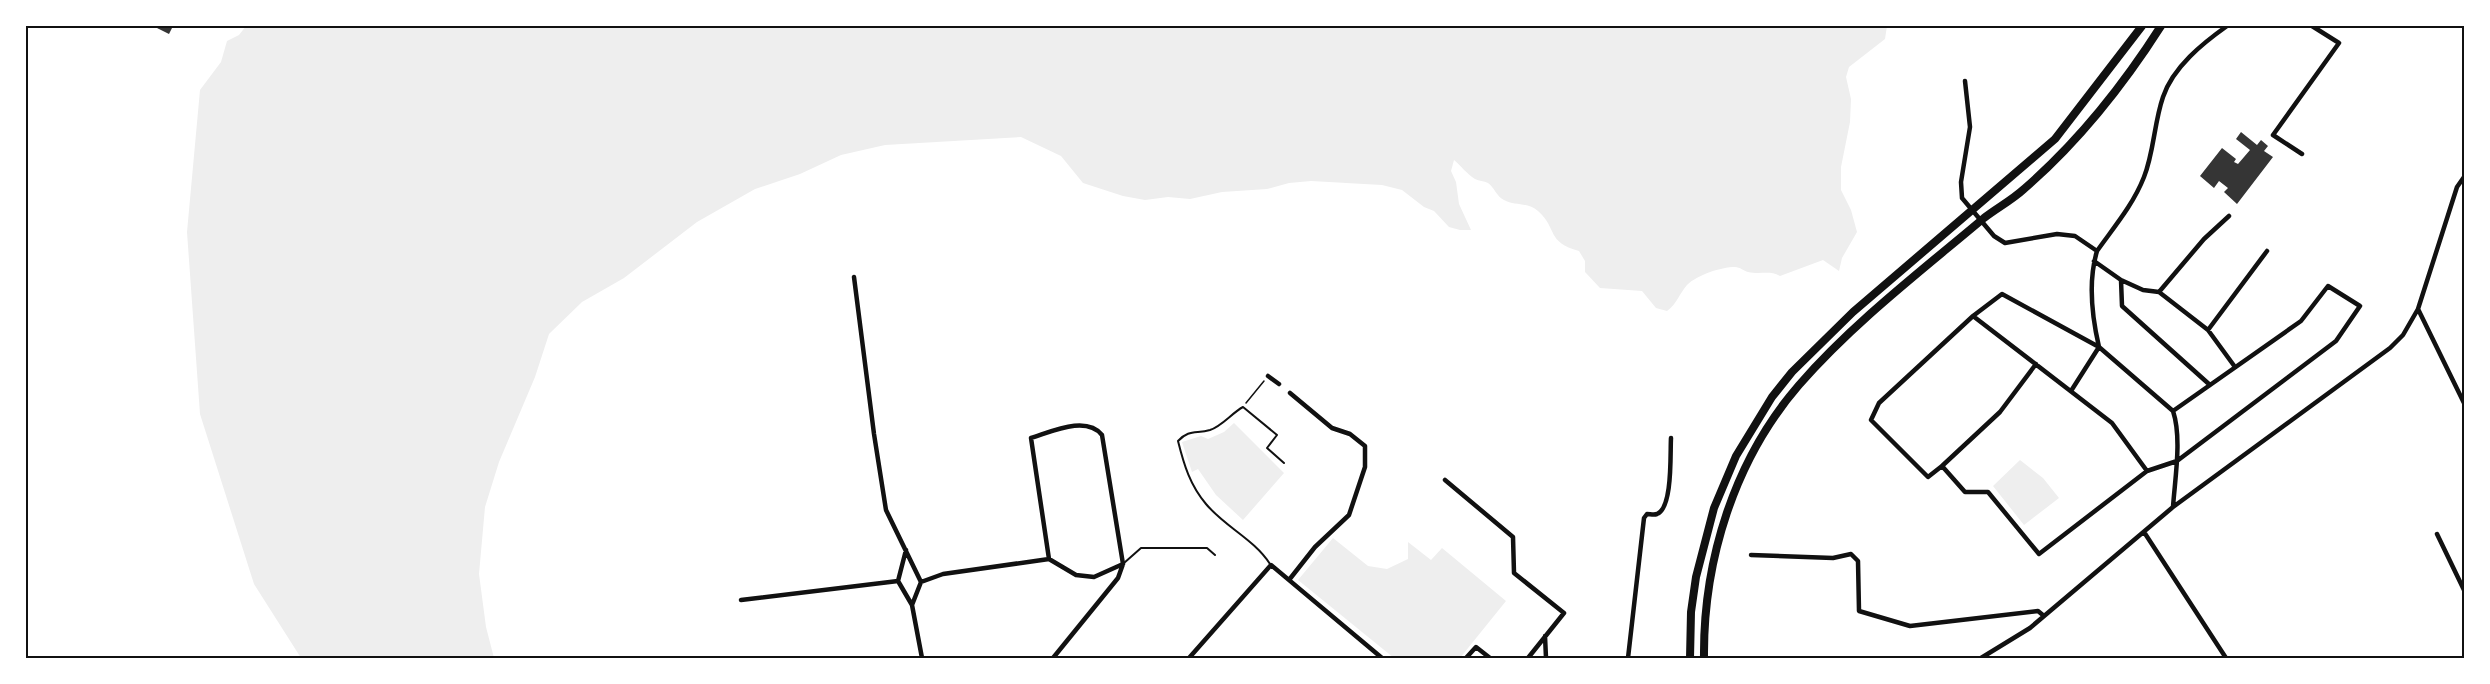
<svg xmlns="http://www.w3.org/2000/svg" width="2490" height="684" font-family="Ubuntu,sans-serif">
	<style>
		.green { fill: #eee }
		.building { fill: #353535 }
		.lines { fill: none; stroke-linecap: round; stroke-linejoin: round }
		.path { stroke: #111; stroke-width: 1.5 }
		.service { stroke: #111; stroke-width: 2 }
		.minor { stroke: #111; stroke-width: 4.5 }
		.motorway { stroke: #111; stroke-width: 8 }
		.neatline { fill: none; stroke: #111; stroke-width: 2 }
	</style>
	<rect width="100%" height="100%" fill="#fff"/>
	<path class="green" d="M246 26H1887L1885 39 1849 67 1846 77 1851 99 1850 122 1841 167V190L1851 210 1857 232 1842 258 1839 271 1823 260 1780 276C1769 270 1761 275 1748 272 1744 271 1740 267 1735 267 1721 267 1697 275 1687 285 1679 294 1677 304 1667 311L1656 308 1642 291 1600 288 1585 272V261L1579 251C1546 242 1558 229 1538 211 1528 202 1515 206 1504 200 1497 197 1494 187 1488 183 1484 181 1479 181 1475 179 1467 174 1461 166 1454 160L1451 171 1456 182 1459 204 1471 230H1460L1449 227 1434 211 1424 207 1402 190 1382 185 1311 181 1289 183 1267 189 1222 192 1190 199 1168 197 1145 200 1123 196 1083 183 1061 156 1021 137 885 145 841 155 800 174 755 189 697 222 624 278 582 302 549 334 535 377 499 462 485 507 479 574 486 627 494 658H301L254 584 200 414 187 232 200 90 221 62 227 41 239 35Z
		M1234 423 1284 473 1243 520 1216 495 1198 469 1192 472 1182 442 1201 436 1208 439 1224 432Z
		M2020 460 2043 478 2059 498 2024 525 1993 486Z
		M1333 538 1368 566 1387 569 1408 559V542L1431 560 1442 548 1506 601 1460 658H1394L1298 580Z"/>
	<path class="building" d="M158 26H173L169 34 157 28Z
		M2241 132 2257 145 2261 140 2268 146 2264 151 2273 157 2237 204 2224 192 2228 188 2219 181 2214 188 2200 176 2222 148 2236 159 2234 162 2238 164 2250 150 2236 139Z"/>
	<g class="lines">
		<path class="path" d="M1246 403 1264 381"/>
		<path class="service" d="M1124 563 1141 548H1207L1215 555
			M1270 564C1254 539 1225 527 1206 504 1190 485 1184 465 1178 441 1189 429 1196 434 1210 430 1222 426 1232 413 1243 407L1277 435 1267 448 1284 463"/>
		<path class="minor" d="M1965 81 1970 127 1961 182 1962 198 1994 236 2005 243 2057 234 2075 236 2097 251
			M2302 154 2273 135 2339 43 2312 26
			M2464 177 2457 187 2418 309 2464 403
			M2094 261 2121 280 2143 290 2159 292 2208 330 2235 367
			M854 277 874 434 886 510 921 582
			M2121 280 2122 306 2210 385
			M2159 292 2204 239 2229 216
			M1973 316 2112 423 2147 471 2177 461 2336 341 2360 306 2328 286 2301 321 2173 411
			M2208 330 2267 251
			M2036 364 2000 412 1942 466 1965 492H1988L2039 554 2147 471
			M1268 376 1279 384
			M2071 391 2099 347C2092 317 2088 281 2097 251 2114 227 2133 205 2144 177 2154 152 2154 123 2163 97 2173 67 2203 43 2227 26
			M1942 466 1928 477 1871 420 1879 403 1973 316 2002 294 2099 347 2173 411C2182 438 2175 478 2173 507
			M1445 480 1513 537 1514 573 1564 613 1528 658
			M2144 532 2226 658
			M2437 534 2464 590
			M906 550 898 581 912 605 922 658
			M1751 555 1833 558 1851 554 1858 561 1859 611 1910 626 2038 611 2044 616
			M1289 580 1315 547 1349 515 1365 467V446L1350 434 1332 428 1290 393
			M921 582 943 574 1049 559 1076 575 1094 577 1123 564 1102 435C1086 415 1051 432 1031 438L1049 559
			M741 600 898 581
			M912 605 921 582
			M1545 636 1546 658
			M1053 658 1118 578 1123 564
			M1189 658 1271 565 1382 658
			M1466 658 1476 647 1490 658
			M1628 658 1644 518 1647 514C1650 514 1654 515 1657 514 1673 508 1670 453 1671 438
			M1981 658 2030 628 2173 507 2390 348 2403 335 2418 309"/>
		<path class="motorway" d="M1690 658 1691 612 1696 577 1714 508 1736 456 1772 397 1792 372 1853 312 2055 139 2142 26
			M1704 658C1703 561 1734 460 1799 385 1853 323 1921 271 1984 218 1997 208 2012 200 2024 189 2077 143 2124 84 2161 26"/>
	</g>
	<rect width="2490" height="684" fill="none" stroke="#ffffff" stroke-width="54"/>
	<rect x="27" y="27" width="2436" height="630" class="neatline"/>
</svg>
